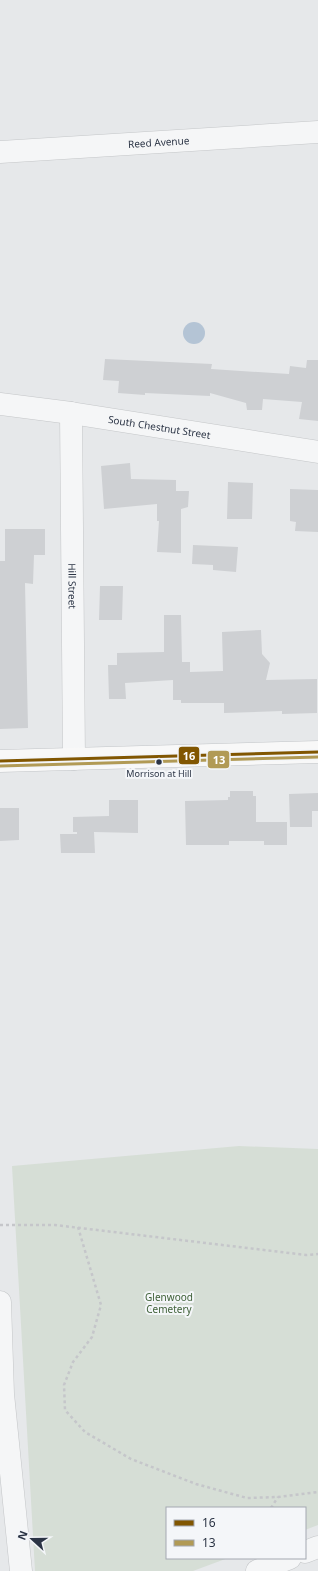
<svg xmlns="http://www.w3.org/2000/svg" width="318" height="1571" font-family="'Noto Sans',sans-serif">
	<style>
		.green { fill: #d6ded6 }
		.water { fill: #b4c4d5 }
		.building { fill: #ced0d3 }
		.lines { fill: none; stroke-linecap: round; stroke-linejoin: round }
		.minor-casing { stroke: #c4c6c8; stroke-width: 23 }
		.major-casing { stroke: #c2c5c8; stroke-width: 23 }
		.path { stroke: #c5c6ca; stroke-width: 2.5; stroke-dasharray: 3 3; stroke-linecap: butt }
		.minor { stroke: #f5f6f7; stroke-width: 22 }
		.major { stroke: #f8f8f8; stroke-width: 22 }
		.bus-1-casing { stroke: #f4f6f9; stroke-width: 6 }
		.bus-2-casing { stroke: #f4f6f9; stroke-width: 6 }
		.bus-1 { stroke: #815601; stroke-width: 3 }
		.bus-2 { stroke: #b19a55; stroke-width: 3 }
		.bus-dot { fill: #2b3445; stroke: #f4f6f9; stroke-width: 1.5 }
		.labels { text-anchor: middle; dominant-baseline: central; stroke-width: 4; stroke-linejoin: round; paint-order: stroke }
		.bus-label { font-size: 9px; fill: #2b3445; stroke: #f4f6f9 }
		.street-label { font-size: 10px; fill: #2b3445; stroke: #f4f6f9 }
		.park-label { font-size: 10px; fill: #3f6138; stroke: #f4f6f9 }
		.line-badge { stroke: #f4f6f9; stroke-width: 1.5 }
		.badge-label { font-size: 11px; text-anchor: middle; font-weight: bold; fill: #fff }
	</style>
	<rect width="100%" height="100%" fill="#e6e8ea"/>
	<path class="green" d="M239 1146 318 1149V1525L305 1530V1508H167V1558H228L193 1571H35L12 1166Z"/>
	<path class="water" d="M183 333a11 11 0 1 1 22 0a11 11 0 1 1-22 0Z"/>
	<path class="building" d="M105 359 212 364 211 369 289 374 290 366 306 368 307 360H318V421L299 419 302 402 263 399 262 410H247L246 403 210 393V396L145 393V395L118 393 119 381 103 380Z
		M130 463 131 479 176 480V491H189L188 507 181 509V553L157 552 159 521H157V504L104 509 101 466Z
		M228 482 253 483 252 519H227Z
		M290 489 318 490V532L295 531 296 522 290 521Z
		M5 529H45V555H34L33 584 25 583 28 728 0 729V561H5Z
		M193 545 238 547 236 572 213 570V565L192 564Z
		M100 586H123L122 620H99Z
		M164 615H181L182 662H190V672L223 671 222 632 261 630 262 654 270 663 266 680 317 679V713L282 714V711L224 713V703H181V700H173V680L125 683 126 699H109L108 665H117V653L164 652Z
		M230 791H253V796H256V822H287V845H264V841H229V845H186L185 801 228 800V797H230Z
		M318 793V811H312V827H290L289 794Z
		M109 800H138V833L94 832 95 853H61L60 834H77V832H73V817L109 816Z
		M0 808H19V840L0 841Z"/>
	<g class="lines">
		<defs>
			<g id="minor">
				<path id="s1" d="M0 152 318 132"/>
				<path id="s2" d="M0 404 71 413 318 452"/>
				<path id="s3" d="M71 413 74 759"/>
				<path d="M0 1302 3 1394 21 1571"/>
				<path d="M305 1552 318 1547"/>
				<path d="M257 1571 290 1558"/>
			</g>
			<path id="major" d="M0 761 318 752"/>
		</defs>
		<use href="#minor" class="minor-casing"/>
		<use href="#major" class="major-casing"/>
		<path class="path" d="M0 1225H55L306 1255 318 1254
			M78 1227 101 1305 92 1337 73 1362 64 1385 65 1410 85 1432 131 1459 196 1484 247 1498 278 1497 318 1492
			M271 1508 278 1497"/>
		<use href="#minor" class="minor"/>
		<use href="#major" class="major"/>
		<defs>
			<path id="bus-1" d="M0 761 318 752"/>
			<path id="bus-2" d="M0 766 318 757"/>
		</defs>
		<use href="#bus-1" class="bus-1-casing"/>
		<use href="#bus-2" class="bus-2-casing"/>
		<use href="#bus-1" class="bus-1"/>
		<use href="#bus-2" class="bus-2"/>
	</g>
	<circle class="bus-dot" cx="159" cy="762" r="3.5"/>
	<g class="labels">
		<g class="bus-label">
			<text x="159" y="773">Morrison at Hill</text>
		</g>
		<g class="street-label">
			<text stroke="none"><textPath href="#s1" startOffset="159">Reed Avenue</textPath></text>
			<text stroke="none"><textPath href="#s2" startOffset="161">South Chestnut Street</textPath></text>
			<text stroke="none"><textPath href="#s3" startOffset="173">Hill Street</textPath></text>
		</g>
		<g class="park-label">
			<text x="169" y="1297">Glenwood<tspan x="169" dy="12">Cemetery</tspan></text>
		</g>
	</g>
	<g class="line-badge">
		<rect x="178" y="746" width="22" height="19" rx="4" fill="#815601"/>
		<rect x="207" y="750" width="23" height="19" rx="4" fill="#b19a55"/>
	</g>
	<g class="badge-label">
		<text x="189" y="760">16</text>
		<text x="219" y="764">13</text>
	</g>
	<rect x="166" y="1507" width="140" height="52" fill="#f4f6f9" stroke="#a4a8b1"/>
	<rect x="174" y="1520" width="20" height="6" fill="#815601" stroke="#a4a8b1"/>
	<text x="202" y="1527" font-size="12" fill="#2b3445">16</text>
	<rect x="174" y="1540" width="20" height="6" fill="#b19a55" stroke="#a4a8b1"/>
	<text x="202" y="1547" font-size="12" fill="#2b3445">13</text>
	<g transform="translate(32 1539) rotate(291)" stroke="#f4f6f9" stroke-width="3" paint-order="stroke">
	<path d="M0-3L7 15L0 10L-7 15Z" fill="#2b3445"/>
	<text y="-6" font-size="11" font-weight="bold" text-anchor="middle" fill="#2b3445">N</text>
	</g>
</svg>
